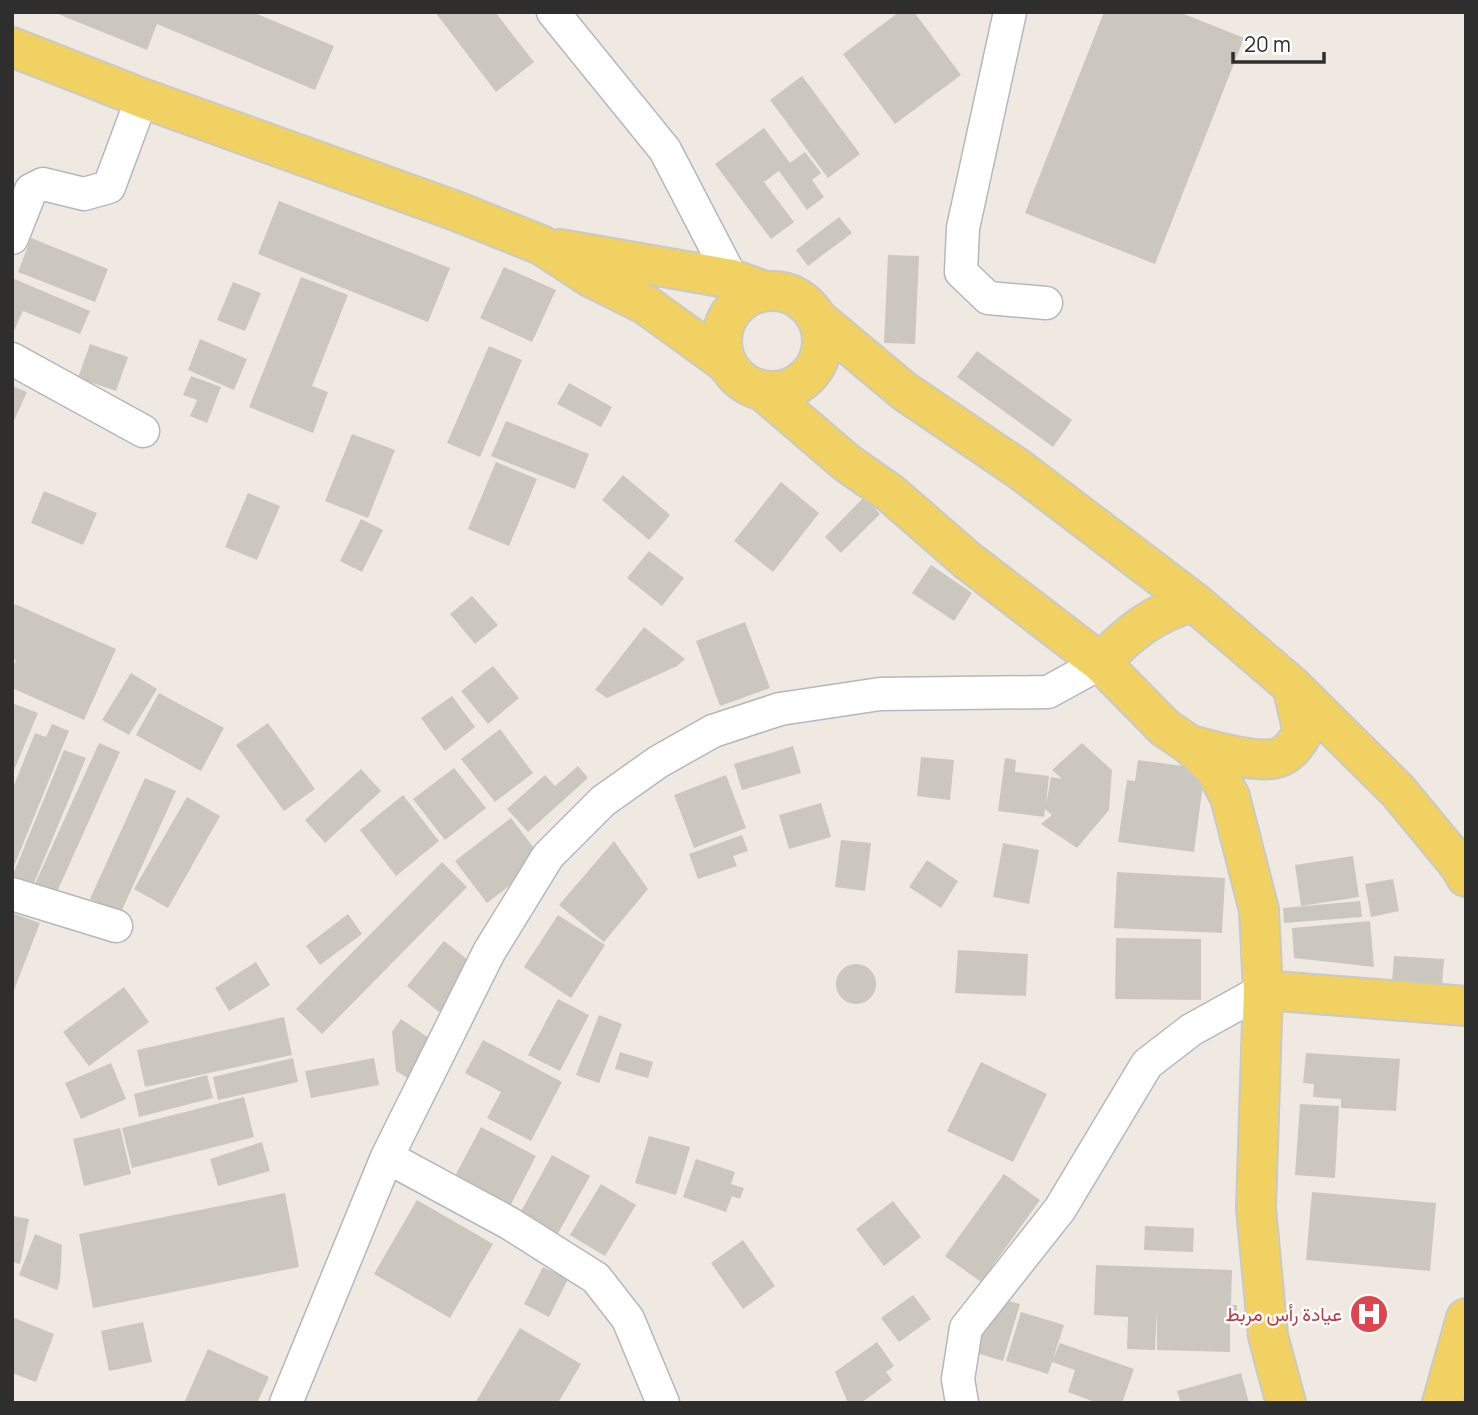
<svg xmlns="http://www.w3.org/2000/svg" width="1478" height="1415" font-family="Manrope,Vazirmatn,sans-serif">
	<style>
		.building { fill: #cbc7bf }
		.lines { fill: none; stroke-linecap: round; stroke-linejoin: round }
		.minor-casing { stroke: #b4b7c1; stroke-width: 35 }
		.major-casing { stroke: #c9c9c9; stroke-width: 42 }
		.minor { stroke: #fff; stroke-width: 32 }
		.major { stroke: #f2d163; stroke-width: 38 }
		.labels { text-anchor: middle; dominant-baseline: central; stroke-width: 5; stroke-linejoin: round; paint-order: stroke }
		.health-label { font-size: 19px; fill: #be3a42; stroke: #fff; text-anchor: end }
	</style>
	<rect width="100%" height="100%" fill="#efe9e1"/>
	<path class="building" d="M53 12H252L334 46 315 90 157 24 147 50Z
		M435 12H495L534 62 496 92Z
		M899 12H914L961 75 895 124 843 54Z
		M1104 12H1179L1244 38 1155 264 1025 213Z
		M802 76 860 154 828 178 770 100Z
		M764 128 790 163 805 152 821 173 812 180 824 197 807 210 779 171 764 182 794 222 771 239 715 164Z
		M279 201 450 268 428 322 258 254Z
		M839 217 852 233 808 266 796 250Z
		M31 238 108 269 95 302 18 272Z
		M888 255 919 256 915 344 884 343Z
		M504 267 556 290 532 342 480 318Z
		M301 277 348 295 312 386 328 392 313 433 249 407Z
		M12 278 90 311 80 334 23 311 12 335Z
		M233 282 261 293 245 331 217 320Z
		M200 339 247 359 234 390 188 370Z
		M90 344 128 357 116 391 78 378Z
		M489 346 522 360 480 457 447 443Z
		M977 351 1072 420 1053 447 957 377Z
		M191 376 221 387 207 423 190 416 197 400 183 395Z
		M569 383 612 407 601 427 557 404Z
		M12 386 27 392 12 425Z
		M506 421 589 454 575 489 491 456Z
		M352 434 395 450 368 518 325 501Z
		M496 462 537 479 509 546 468 529Z
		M623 475 670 515 649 540 602 500Z
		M781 482 819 513 773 572 734 541Z
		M44 491 97 513 83 545 31 523Z
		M248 493 280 506 257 560 225 547Z
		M864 497 880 514 841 553 825 537Z
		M361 519 383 530 362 572 340 561Z
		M649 551 684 578 662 606 627 578Z
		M931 565 972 593 954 621 912 593Z
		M472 596 498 625 475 644 450 614Z
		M15 604 116 649 84 720 12 688V669L16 660 12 659V611Z
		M745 622 770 688 720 706 696 641Z
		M644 627 685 659 677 666 607 698 595 690Z
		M493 666 519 698 488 724 461 691Z
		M131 673 157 689 129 735 102 720Z
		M159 693 224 728 201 771 136 735Z
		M452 696 475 727 445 751 421 718Z
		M12 703 38 713 12 775Z
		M268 723 315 789 284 811 236 745Z
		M52 724 69 731 12 871V790L35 733 46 737Z
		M500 729 533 773 495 802 461 759Z
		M99 743 120 752 56 894 35 884Z
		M1082 743 1112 770 1109 810 1077 848 1041 824 1052 815 1045 809 1044 817 998 811 1005 758 1016 760 1015 772 1049 776 1046 805 1051 777 1062 779 1052 770Z
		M793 746 801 773 742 790 734 764Z
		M64 750 86 758 32 888 12 880V877Z
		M921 757 954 760 950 800 917 796Z
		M1138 760 1205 769 1194 852 1118 842 1127 780 1135 781Z
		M578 766 588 778 528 832 507 809 545 775 555 786Z
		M454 768 486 808 445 840 413 799Z
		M361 769 381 791 325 843 305 820Z
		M726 775 746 828 694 848 674 795Z
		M145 778 176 791 121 912 90 899Z
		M403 795 439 841 396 876 360 830Z
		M187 797 220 816 168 908 134 889Z
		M821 803 831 837 789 849 779 815Z
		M511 818 543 860 487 903 455 861Z
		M742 835 748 851 733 856 737 866 698 879 689 854Z
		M841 840 871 843 865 891 835 887Z
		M614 841 648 889 604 942 559 905Z
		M1003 843 1039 850 1029 904 993 897Z
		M1353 856 1359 897 1301 906 1295 865Z
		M927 860 958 881 941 908 909 887Z
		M442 862 467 887 322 1034 296 1009Z
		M1117 872 1225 878 1222 933 1114 928Z
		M1393 879 1399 911 1371 917 1365 884Z
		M1360 901 1362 917 1284 923 1283 908Z
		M12 913 40 923 12 995Z
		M348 914 362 934 320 965 306 946Z
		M558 915 605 945 571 998 524 967Z
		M1370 921 1374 967 1294 958 1292 928Z
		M1116 938 1201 939V1000L1115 999Z
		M444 941 477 967 439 1012 407 986Z
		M958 950 1028 954 1026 996 955 993Z
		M1394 956 1444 959 1442 986 1392 983Z
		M256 962 270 985 229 1011 215 988Z
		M836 984a20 20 0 1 1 40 0a20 20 0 1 1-40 0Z
		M124 987 149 1022 89 1066 63 1032Z
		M558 999 589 1015 560 1071 528 1055Z
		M599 1015 622 1024 599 1083 576 1075Z
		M284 1017 292 1055 145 1087 137 1050Z
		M401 1019 438 1044 414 1082 396 1071 392 1032Z
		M483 1040 562 1082 531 1141 487 1118 501 1092 465 1073Z
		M620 1052 653 1062 648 1078 615 1069Z
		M1306 1053 1400 1059 1396 1111 1341 1108V1099L1313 1097 1314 1084 1303 1083Z
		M293 1058 298 1082 218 1100 213 1077Z
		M374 1058 379 1085 311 1098 305 1071Z
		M981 1062 1047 1094 1013 1162 947 1131Z
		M111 1063 126 1099 81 1119 65 1083Z
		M207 1075 213 1098 139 1117 134 1094Z
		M244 1097 254 1137 132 1168 122 1128Z
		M1300 1104 1339 1106 1335 1178 1295 1175Z
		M481 1127 536 1156 509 1208 454 1178Z
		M120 1128 131 1174 84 1186 73 1139Z
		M649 1136 690 1147 676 1195 635 1183Z
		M262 1142 270 1171 218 1186 210 1159Z
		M552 1155 590 1176 556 1237 518 1217Z
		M696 1159 735 1172 731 1184 744 1188 740 1199 732 1196 726 1212 683 1197Z
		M1004 1174 1040 1200 981 1282 945 1256Z
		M601 1184 636 1205 605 1256 570 1235Z
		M1312 1192 1436 1203 1430 1271 1306 1260Z
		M285 1193 299 1267 93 1308 79 1234Z
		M417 1200 493 1244 450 1318 374 1274Z
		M893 1201 921 1237 884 1266 856 1229Z
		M12 1216 29 1219 20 1264 12 1262Z
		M1145 1226 1194 1228 1193 1252 1144 1250Z
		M35 1234 62 1245 60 1281 57 1290 19 1275Z
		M743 1240 775 1286 743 1309 711 1263Z
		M1096 1265 1232 1270 1231 1305H1237V1318H1230V1352L1157 1350V1309L1155 1350 1127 1349 1128 1317 1094 1315Z
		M543 1267 568 1279 549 1317 524 1304Z
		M913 1295 931 1319 899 1342 881 1318Z
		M998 1298 1020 1304 1003 1361 970 1351Z
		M1021 1312 1064 1325 1053 1359 1060 1343 1134 1369 1122 1403H1097L1068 1392 1075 1370 1052 1362 1048 1374 1006 1361Z
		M12 1317 54 1334 36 1382 12 1373Z
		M143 1322 152 1362 109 1371 101 1331Z
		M520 1328 581 1364 558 1403H475Z
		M877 1342 894 1366 886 1372 892 1380 861 1403H848L835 1372Z
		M208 1349 269 1377 257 1403H184Z
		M1241 1373 1249 1403H1181L1177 1391Z"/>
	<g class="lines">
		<defs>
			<path id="minor" d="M553 12 665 150 732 279
				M1010 12 963 228 961 272 988 298 1046 303
				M12 238 31 190 43 184 84 194 109 187 142 98
				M12 359 143 431
				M12 894 116 926
				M387 1157 509 1223 596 1278 628 1319 663 1403
				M286 1403 387 1157 489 952 548 856 603 801 658 762 713 731 780 709 880 694 1048 692 1101 663
				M962 1403 958 1379 966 1328 1060 1209 1147 1064 1191 1030 1263 990"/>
			<path id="major" d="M12 47 142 98 456 211 541 245 590 277 646 305 726 363
				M560 249 732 279 765 291
				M722 341a50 50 0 1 1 100 0a50 50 0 1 1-100 0Z
				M818 319 904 391 1019 469 1194 602 1292 686 1398 791 1459 865 1466 877
				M763 391 847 463 890 493 967 560 1101 663 1165 728 1190 745 1215 769 1230 797 1259 910 1263 990 1256 1208 1268 1336 1286 1403
				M1101 663C1128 633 1155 612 1194 602
				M1190 745C1211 750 1257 764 1277 758 1290 754 1297 743 1303 732L1292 686
				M1263 990 1466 1006
				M1442 1403 1466 1318"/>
		</defs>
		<use href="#minor" class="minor-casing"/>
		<use href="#major" class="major-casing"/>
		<use href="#minor" class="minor"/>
		<use href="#major" class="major"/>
	</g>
	<defs>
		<symbol id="hospital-disc" viewBox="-11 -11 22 22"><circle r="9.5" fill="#e0444e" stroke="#fff"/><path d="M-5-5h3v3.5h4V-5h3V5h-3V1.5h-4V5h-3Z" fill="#fff"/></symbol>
	</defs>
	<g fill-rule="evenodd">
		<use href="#hospital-disc" x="1347" y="1292" width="44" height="44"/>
	</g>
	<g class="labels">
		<g class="health-label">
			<text x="1342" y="1314">عيادة رأس مربط</text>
		</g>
	</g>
	<rect width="1478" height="1415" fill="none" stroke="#2e2e2e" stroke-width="28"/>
	<path d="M1233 52v10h91v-10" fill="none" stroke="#2e2e2e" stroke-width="3.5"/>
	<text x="1244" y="52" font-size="21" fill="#2e2e2e" stroke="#ffffff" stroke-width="5" paint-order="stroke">20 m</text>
</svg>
